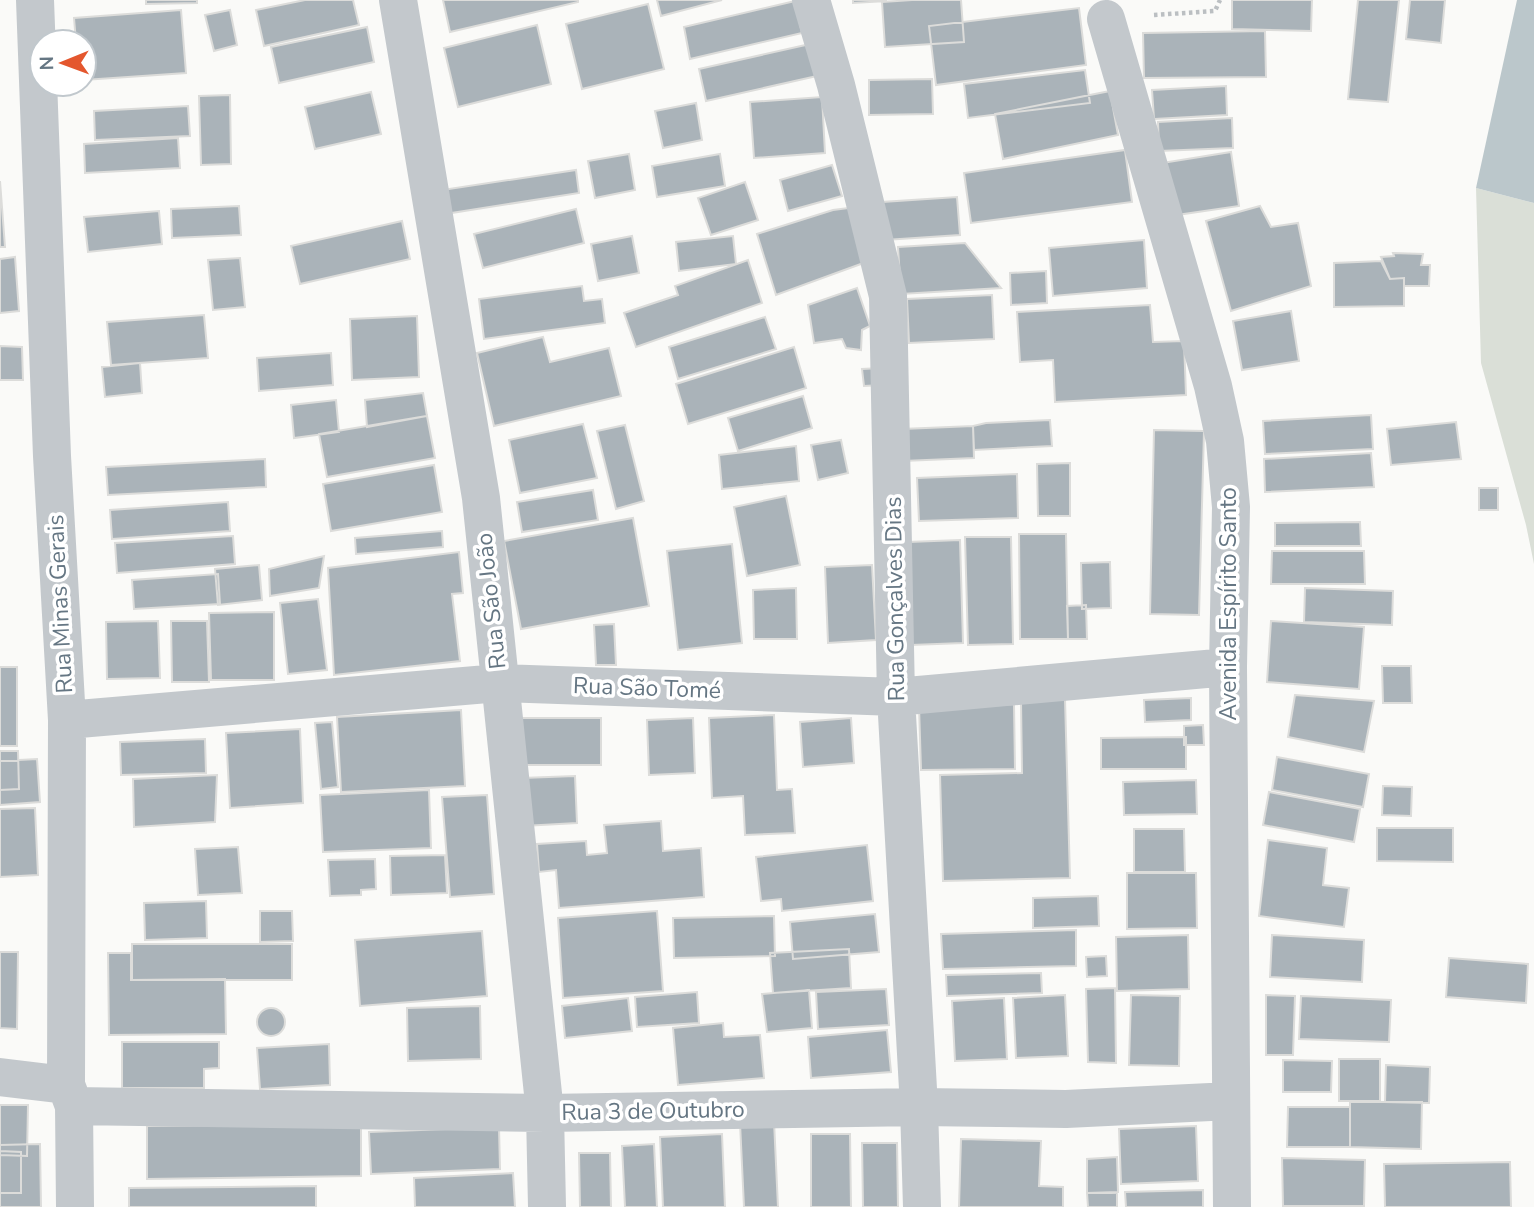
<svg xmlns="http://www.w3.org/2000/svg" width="1534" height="1207" font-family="'Nunito Sans',sans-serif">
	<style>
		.green { fill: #dadfd7 }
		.water { fill: #bbc7cb }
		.building { fill: #aab3b9; stroke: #dcdcda; stroke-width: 2 }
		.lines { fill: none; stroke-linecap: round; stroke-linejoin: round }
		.path { stroke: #bbbfc2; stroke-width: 4.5; stroke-dasharray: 3.5 3.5; stroke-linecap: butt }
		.minor { stroke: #c3c8cc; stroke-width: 38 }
		.labels { text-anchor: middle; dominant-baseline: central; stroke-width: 7; stroke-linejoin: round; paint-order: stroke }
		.street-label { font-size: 23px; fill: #657683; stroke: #fff }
	</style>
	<rect width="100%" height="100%" fill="#fafaf8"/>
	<path class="green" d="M1476 188 1534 203V564L1526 525 1481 363Z"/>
	<path class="water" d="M1517 0H1534V203L1476 188Z"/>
	<path class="building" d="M146 0H197V3L146 4Z
		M305 0H353L359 25 264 46 256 10Z
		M443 0H578V2L450 32Z
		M657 0H722L661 16Z
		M853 0H886V1L853 3Z
		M912 0H961L964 42 885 47 882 2Z
		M1232 0H1312L1311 31 1232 29Z
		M1358 0H1399L1388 102 1348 99Z
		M1410 0H1445L1441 43 1406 39Z
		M795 1 802 33 690 59 684 27Z
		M648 4 664 69 582 89 566 24Z
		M1079 8 1086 65 936 85 929 26Z
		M181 10 186 73 84 80V42H76L74 18Z
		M230 10 237 45 214 51 205 15Z
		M537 25 551 84 458 107 444 48Z
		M367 27 374 62 279 83 271 47Z
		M1265 31 1266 77 1144 78 1143 33Z
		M810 44 817 76 706 101 699 69Z
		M1085 70 1090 103 968 118 964 84Z
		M932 79 933 114 869 115V80Z
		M1226 86 1227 115 1154 119 1152 90Z
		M1110 91 1118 135 1003 159 995 114Z
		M371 92 381 134 315 149 305 107Z
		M230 95 231 164 201 165 199 96Z
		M822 97 825 153 754 158 750 102Z
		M696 103 702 140 663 148 655 111Z
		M188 106 190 136 95 140 94 111Z
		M1232 118 1233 148 1159 151 1158 122Z
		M178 138 180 168 85 173 84 144Z
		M1125 150 1132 202 971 223 964 173Z
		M1231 152 1239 206 1170 216 1162 163Z
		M629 154 635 190 595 198 588 161Z
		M720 154 725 186 657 197 652 166Z
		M832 165 842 196 788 211 780 180Z
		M576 170 579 193 445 214 442 190Z
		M0 181 5 247H0Z
		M745 182 758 220 711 235 698 198Z
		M957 197 960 235 885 240 882 202Z
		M239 206 241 235 172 238 171 209Z
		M1260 206 1271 227 1298 223 1311 286 1231 311 1206 221Z
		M856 207 869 261 776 295 757 234 833 210Z
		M576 209 584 243 483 268 474 234Z
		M159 211 162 244 88 252 84 217Z
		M402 221 410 259 300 284 291 246Z
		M632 236 639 273 598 281 591 244Z
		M733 236 736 264 679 271 676 242Z
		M1144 240 1147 288 1053 296 1049 248Z
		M965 243 1001 288 901 294 898 247Z
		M1393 253 1423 254 1421 265H1430L1429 286H1404V278L1390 279 1381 257 1394 256Z
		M15 257 19 311 0 313V259Z
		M240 258 245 307 213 310 208 260Z
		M748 260 762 303 636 347 624 313 678 295 675 286Z
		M1381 261 1390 279 1404 278V306L1334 307V263Z
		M1046 271 1047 303 1011 305 1010 273Z
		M582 286 584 301 602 299 605 323 484 339 479 299Z
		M857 288 870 326 862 330 861 350 846 348 842 339 814 343 808 305Z
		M992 295 994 339 909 343 907 299Z
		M1150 305 1153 342 1184 341 1186 395 1055 402 1053 360 1020 362 1017 312Z
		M1291 311 1299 361 1242 370 1233 321Z
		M204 315 208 358 111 365 107 322Z
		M417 316 419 377 352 380 350 319Z
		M765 317 776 349 678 379 669 347Z
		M543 337 550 362 609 348 621 396 494 426 477 353Z
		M0 346 22 347 23 380H0Z
		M794 347 806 388 688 424 676 384Z
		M331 353 333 385 259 391 257 358Z
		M140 363 142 393 105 397 102 367Z
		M881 368 882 385 864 386 862 369Z
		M423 393 427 416 367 427 365 400Z
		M803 396 812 428 738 451 728 418Z
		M336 400 339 432 294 438 291 405Z
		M1371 415 1373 449 1265 454 1263 421Z
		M427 416 435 458 327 477 319 434Z
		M1050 420 1052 446 974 450 973 426 986 423Z
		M1456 422 1461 459 1391 465 1387 429Z
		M583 424 597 478 520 493 509 440Z
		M625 425 644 501 616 509 597 431Z
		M973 426 974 458 903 461 902 429Z
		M1154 430 1204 431 1199 615 1150 614Z
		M841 440 848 473 818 480 811 445Z
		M796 446 799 481 722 489 719 455Z
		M1371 453 1374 487 1265 492 1264 459Z
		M265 459 266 487 108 495 106 467Z
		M1070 463V516H1038L1037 464Z
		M434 465 442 512 331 531 323 484Z
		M1017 474 1018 518 919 521 917 478Z
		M1479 488H1498V510H1479Z
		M593 490 598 520 522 532 517 502Z
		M786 496 800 565 747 576 734 507Z
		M228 502 230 531 112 539 110 510Z
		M633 518 649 606 521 629 504 541Z
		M1360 522 1361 546H1275V523Z
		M442 531 443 547 356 554 355 538Z
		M1019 534H1066L1068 639H1020Z
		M233 536 235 564 117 573 115 543Z
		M965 537H1011L1013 644 968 645Z
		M960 540 963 643 911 645 908 542Z
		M732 544 742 643 678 650 667 551Z
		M1272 551H1364L1365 584H1271Z
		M459 552 463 593 452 594 460 661 334 675 328 568Z
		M324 556 319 588 270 596 269 569Z
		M1110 562 1111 608 1082 609 1081 563Z
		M259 565 262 600 218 605 215 569Z
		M872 565 876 640 828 643 825 567Z
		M218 574 220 604 134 609 132 580Z
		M796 588 797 639H754L753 590Z
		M1305 588 1393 591 1392 625 1304 622Z
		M318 599 327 670 288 674 280 603Z
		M1086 605 1087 639H1068L1067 606Z
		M274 612V680H211L209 613Z
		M158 621 160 678 107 679 106 622Z
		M171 621H207L209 682H172Z
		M1271 621 1364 627 1359 689 1267 682Z
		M614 624 616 665H596L594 625Z
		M1382 666H1411L1412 703H1383Z
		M0 667H17V746H0Z
		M1295 695 1374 701 1364 752 1288 737Z
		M1191 698V720L1145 722 1144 700Z
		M1065 699 1070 878 943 881 940 775 1022 773 1021 701Z
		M1014 704 1015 769 921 770 919 706Z
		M461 710 465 786 341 792 337 717Z
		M774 715 777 790 792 789 795 833 745 835 743 796 712 798 709 718Z
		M516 718H601V765H516Z
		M693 718 695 773 649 775 647 720Z
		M851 718 854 763 803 767 800 722Z
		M332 722 338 787 321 789 315 723Z
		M1203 725 1204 745H1184V726Z
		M300 729 303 803 230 808 226 733Z
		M1186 737V769H1101V738Z
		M205 739 206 773 121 775 120 742Z
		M0 751H18L19 789 0 790Z
		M1277 757 1369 774 1363 807 1272 790Z
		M37 759 40 802 0 805V761Z
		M217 775 215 822 134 827 133 779Z
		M575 776 577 823 523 826 522 778Z
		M1196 780 1197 814 1124 815 1123 782Z
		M1383 786 1412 787 1411 816 1382 815Z
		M429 790 431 848 323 852 320 795Z
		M1269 792 1360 809 1354 842 1263 825Z
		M487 795 494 894 450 897 442 797Z
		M35 808 38 875 0 877V809Z
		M661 821 663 851 701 848 704 897 559 908 556 870 539 872 537 844 586 841 587 855 607 853 604 825Z
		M1377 828H1453V862L1377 861Z
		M1134 829H1184L1185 872H1134Z
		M1268 840 1327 848 1323 885 1349 888 1344 927 1259 916Z
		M867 845 873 901 782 911 781 899 761 901 756 857Z
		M238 847 242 893 198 895 195 849Z
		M445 855 447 893 391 895 390 856Z
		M375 859 376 889 361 890V895L330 896 328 860Z
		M1127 873H1196L1197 928 1127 929Z
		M1098 896 1099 926 1033 928V898Z
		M206 901 207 938 145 940 144 903Z
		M260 911H292L293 941 260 942Z
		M657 911 663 991 563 998 558 918Z
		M875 914 879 952 793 959 790 922Z
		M774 916 775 956 674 958 673 918Z
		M1076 930V966L943 969 941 934Z
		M482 931 487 996 360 1006 355 940Z
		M1188 935 1189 989 1117 991 1116 937Z
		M1272 935 1364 940 1362 982 1270 977Z
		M132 944H292V980H132Z
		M849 949 851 988 773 993 770 953Z
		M0 952H18L17 1029 0 1028Z
		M108 953H131V980L225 979 226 1034 109 1035Z
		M1106 956 1107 976 1087 977 1086 957Z
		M1449 958 1528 964 1526 1003 1446 997Z
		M1041 973 1042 993 947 996 946 975Z
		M1115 988 1116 1063 1088 1062 1086 989Z
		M886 989 889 1025 818 1029 816 992Z
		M809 990 812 1028 767 1032 762 994Z
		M697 992 699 1023 637 1027 635 997Z
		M1065 995 1068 1056 1016 1058 1013 998Z
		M1131 995 1180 996 1179 1066 1129 1065Z
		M1266 995 1295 996 1293 1055H1266Z
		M1301 996 1391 1000 1389 1042 1299 1039Z
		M628 998 632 1031 565 1038 562 1006Z
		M1004 998 1007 1059 955 1061 952 1001Z
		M480 1006 481 1059 408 1061 407 1008Z
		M257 1022a14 14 0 1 1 28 0a14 14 0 1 1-28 0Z
		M723 1023 724 1037 760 1035 764 1078 678 1085 673 1028Z
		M887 1030 891 1072 811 1078 808 1037Z
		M122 1042H219V1068L204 1069V1088H122Z
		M329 1044 330 1085 260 1089 257 1048Z
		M1339 1059H1380V1101H1339Z
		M1283 1060 1332 1061 1331 1092H1283Z
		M1386 1065 1430 1067 1429 1103 1385 1102Z
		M1350 1102H1422L1421 1149 1350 1147Z
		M0 1105H28L27 1156 0 1155Z
		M1288 1107H1350V1147H1287Z
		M774 1121 778 1207H744L740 1123Z
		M361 1124V1176L147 1179V1126Z
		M1196 1126 1198 1181 1121 1184 1119 1129Z
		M499 1127 500 1169 371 1174 369 1132Z
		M722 1134 725 1207H663L660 1137Z
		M811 1134H850L851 1207H811Z
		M961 1139 1041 1141 1039 1186 1063 1187V1207H959Z
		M862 1143H897L898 1207H863Z
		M40 1144 41 1207H0V1145Z
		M654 1144 657 1207H625L622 1146Z
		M0 1151 21 1152V1193H0Z
		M579 1153H610L611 1207H580Z
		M1117 1157 1118 1192 1087 1193V1159Z
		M1282 1158 1365 1160 1364 1206H1283Z
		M1510 1162 1511 1207H1385L1384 1164Z
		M513 1173 515 1207H415L414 1178Z
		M316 1186V1207H129V1188Z
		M1203 1190V1207H1126L1125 1192Z
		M1087 1193H1117V1207H1088Z"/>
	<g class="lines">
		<path class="path" d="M1154 15 1215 11 1220 0"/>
		<path class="minor" d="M35 0 52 456 67 720 66 1085 74 1106 75 1207
			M398 0 481 498 545 1113 547 1207
			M811 0 836 85 888 296 896 697 919 1107 922 1207
			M1106 19 1213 386 1225 441 1231 507 1228 667 1232 1207
			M67 720 499 683 896 697 1228 667
			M0 1077 66 1085
			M74 1106 545 1113 919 1107 1066 1109 1231 1101"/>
	</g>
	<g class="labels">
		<g class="street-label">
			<text transform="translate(895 599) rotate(-91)">Rua Gonçalves Dias</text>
			<text transform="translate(491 601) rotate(-96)">Rua São João</text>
			<text transform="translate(60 604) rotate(-93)">Rua Minas Gerais</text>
			<text transform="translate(1228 604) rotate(-90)">Avenida Espírito Santo</text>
			<text transform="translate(647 688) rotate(2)">Rua São Tomé</text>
			<text transform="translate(653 1111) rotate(-1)">Rua 3 de Outubro</text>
		</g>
	</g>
	<g transform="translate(63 63) rotate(269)"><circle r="33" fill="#ffffff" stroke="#c1c8cd" stroke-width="2"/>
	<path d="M0-5L12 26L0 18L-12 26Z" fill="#e4572e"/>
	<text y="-10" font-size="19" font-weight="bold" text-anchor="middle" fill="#657683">N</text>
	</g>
</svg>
